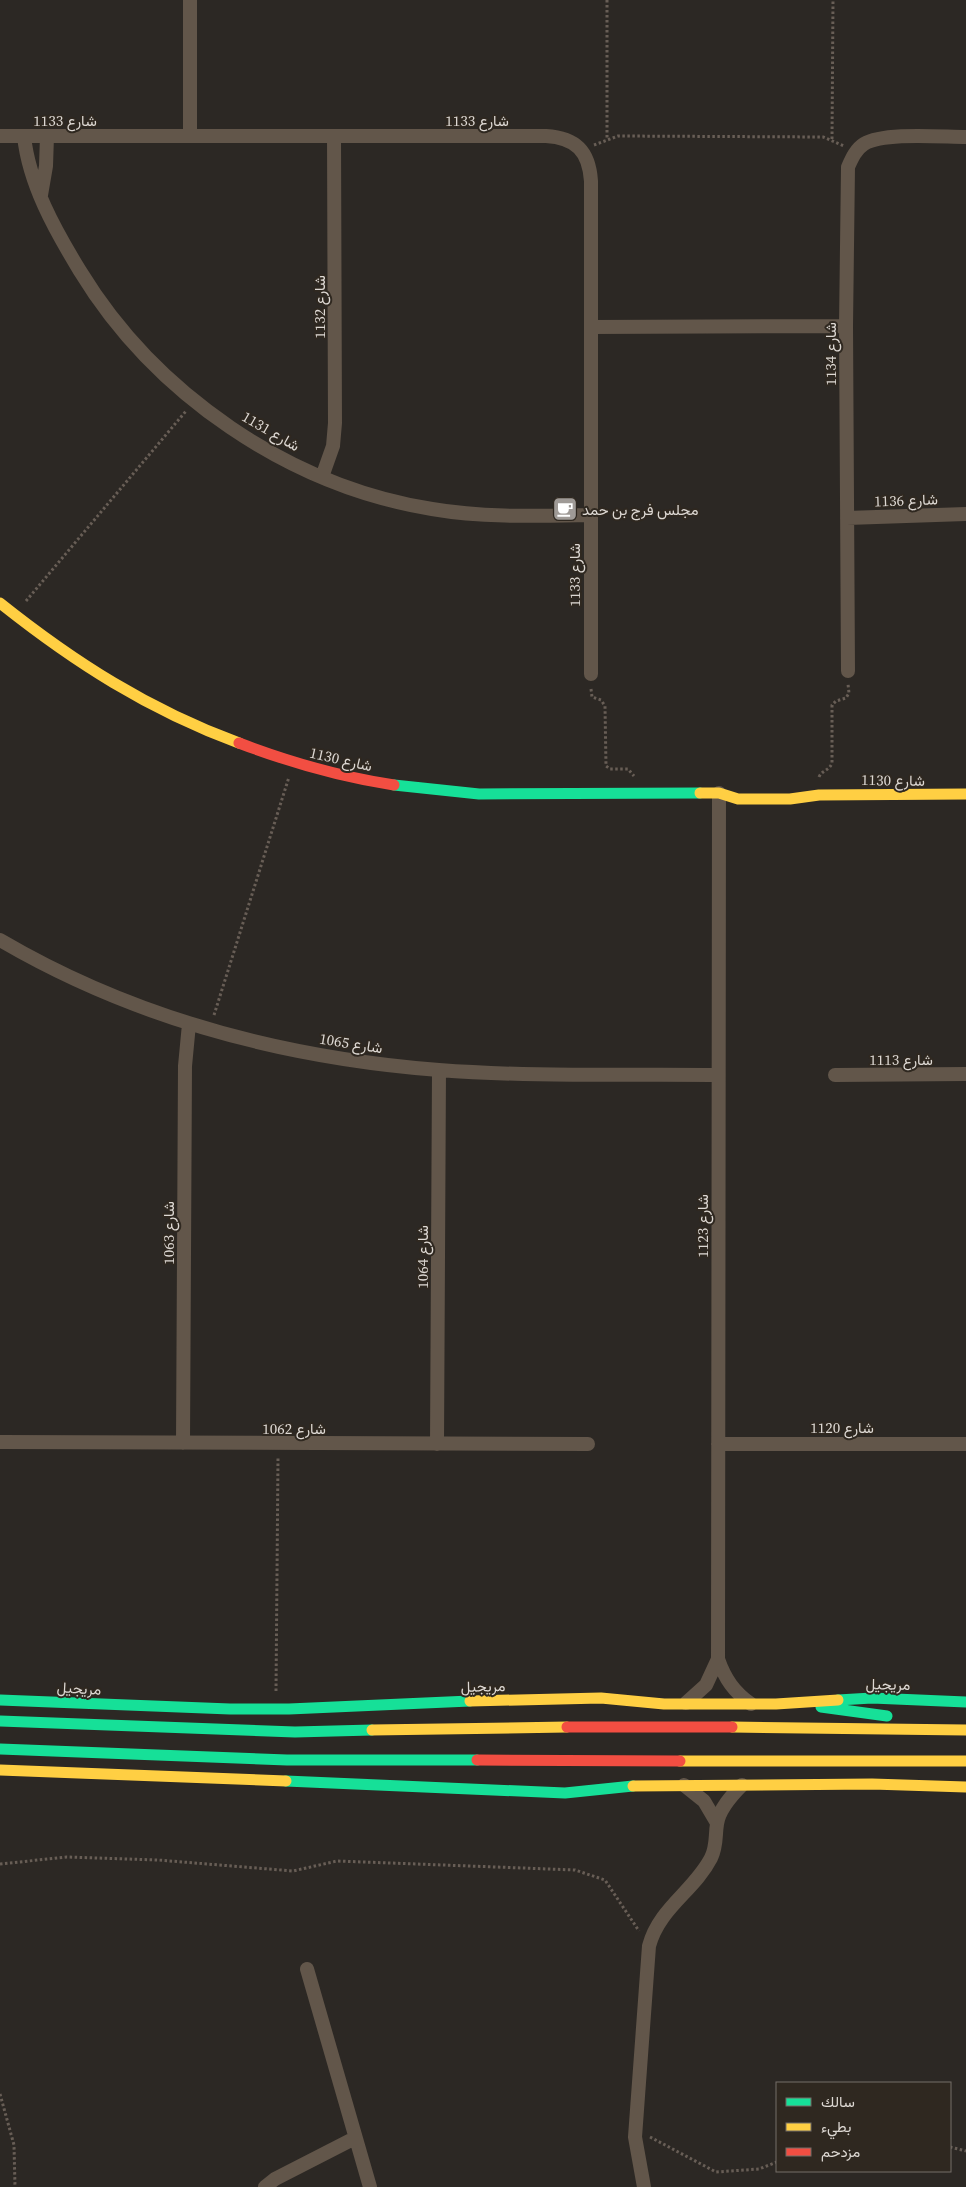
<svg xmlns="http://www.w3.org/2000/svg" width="966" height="2187" font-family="'Source Serif 4',Vazirmatn,serif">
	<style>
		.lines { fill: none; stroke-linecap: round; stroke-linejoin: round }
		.path { stroke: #685e56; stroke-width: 3; stroke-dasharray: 2.5 2.5; stroke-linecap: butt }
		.street { stroke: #62564a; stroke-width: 14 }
		.fast { stroke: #16e098; stroke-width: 11 }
		.slow { stroke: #ffcf43; stroke-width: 11 }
		.jam { stroke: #f24e42; stroke-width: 11 }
		.labels { text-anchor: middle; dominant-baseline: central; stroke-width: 4; stroke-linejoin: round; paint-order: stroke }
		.street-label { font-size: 15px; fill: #ddd8d3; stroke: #2f2820 }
		.poi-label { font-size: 15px; fill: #ddd8d3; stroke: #2f2820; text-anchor: start }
	</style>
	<rect width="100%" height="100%" fill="#2c2824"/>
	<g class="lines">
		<path class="path" d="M607 0V139
			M832 139 833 0
			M594 145 618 136 823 137 844 146
			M26 601 186 411
			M591 689 592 697 601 700 605 706 606 766 610 769H628L634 776
			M819 777C822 770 829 771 832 763V705L836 701 846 698 849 693 848 684
			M214 1015 289 777
			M276 1691 278 1458
			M0 1864 67 1857 158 1860 293 1871 337 1861 575 1870 605 1880 639 1931
			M0 2094 14 2145 15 2187
			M650 2137 716 2172 759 2169 777 2162
			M950 2147 966 2151"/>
		<path class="street" d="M190 0V136
			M0 136H546C576 138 589 151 591 181V674
			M24 136C29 184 55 230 80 271 155 394 289 486 432 509 484 518 538 516 590 515
			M41 195 46 166 47 136
			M591 327 846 326
			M322 477 333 446 335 423 334 136
			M847 518 966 514
			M848 671 846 326 848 167C852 158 856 149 864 144 884 132 941 137 966 137
			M719 793 718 1659C725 1679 734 1692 751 1704
			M0 940C133 1018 285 1058 439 1070 531 1077 625 1074 718 1075
			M835 1075 966 1074
			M0 1442 588 1444
			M183 1443 185 1066 189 1024
			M437 1444 439 1070
			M718 1444H966
			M686 1703 706 1685 718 1659
			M684 1785 704 1801 717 1823
			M307 1969 370 2187
			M265 2187 275 2179 355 2138
			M644 2187 635 2137 649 1946C659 1908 694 1891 711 1858 717 1846 715 1836 717 1824 719 1809 732 1795 742 1785"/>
		<path class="fast" d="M394 785 479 794 700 793
			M0 1700 230 1709H289L470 1701
			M838 1700 872 1698 966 1702
			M821 1707 887 1716
			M0 1721 295 1732 372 1730
			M0 1749 287 1760H477
			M286 1781 565 1793 633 1786"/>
		<path class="slow" d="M0 603C74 662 149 710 239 743
			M700 793H719L738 799H790L819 795 966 794
			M470 1701 601 1698 664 1704H776L838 1700
			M732 1727 966 1730
			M372 1730 567 1727
			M680 1761H966
			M0 1770 286 1781
			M633 1786 872 1784 966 1787"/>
		<path class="jam" d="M239 743C289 762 341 777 394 785
			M567 1727H732
			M477 1760 680 1761"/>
	</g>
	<defs>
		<symbol id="cafe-square" viewBox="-11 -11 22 22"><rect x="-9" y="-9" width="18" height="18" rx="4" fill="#9f9a96" stroke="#2f2820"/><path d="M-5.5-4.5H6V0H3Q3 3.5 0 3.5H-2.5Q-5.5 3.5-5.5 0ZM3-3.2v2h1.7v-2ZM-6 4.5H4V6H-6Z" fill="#fff"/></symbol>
	</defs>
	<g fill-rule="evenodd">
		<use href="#cafe-square" x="551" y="495" width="28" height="28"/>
	</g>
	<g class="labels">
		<g class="street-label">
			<text x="65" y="120">شارع 1133</text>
			<text x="477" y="120">شارع 1133</text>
			<text transform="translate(319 307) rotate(-90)">شارع 1132</text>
			<text transform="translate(830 354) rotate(-90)">شارع 1134</text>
			<text transform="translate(271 431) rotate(30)">شارع 1131</text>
			<text transform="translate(906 500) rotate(-2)">شارع 1136</text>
			<text transform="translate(574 575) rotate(-90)">شارع 1133</text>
			<text transform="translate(341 759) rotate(13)">شارع 1130</text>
			<text transform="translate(893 780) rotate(1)">شارع 1130</text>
			<text transform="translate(351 1043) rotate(9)">شارع 1065</text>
			<text x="901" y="1059">شارع 1113</text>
			<text transform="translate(702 1226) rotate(-90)">شارع 1123</text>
			<text transform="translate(168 1233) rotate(-90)">شارع 1063</text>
			<text transform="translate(422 1257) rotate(-90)">شارع 1064</text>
			<text x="842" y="1427">شارع 1120</text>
			<text x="294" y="1428">شارع 1062</text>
			<text transform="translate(888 1684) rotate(1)">مريجيل</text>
			<text transform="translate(483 1686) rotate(-1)">مريجيل</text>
			<text transform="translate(79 1688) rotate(3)">مريجيل</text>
		</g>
		<g class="poi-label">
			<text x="582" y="509">مجلس فرج بن حمد</text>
		</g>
	</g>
	<rect x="776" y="2082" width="175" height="90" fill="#2f2820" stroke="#756e68"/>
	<rect x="786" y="2098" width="25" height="8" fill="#16e098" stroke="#756e68"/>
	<text x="821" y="2107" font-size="15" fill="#ddd8d3">سالك</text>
	<rect x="786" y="2123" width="25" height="8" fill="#ffcf43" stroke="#756e68"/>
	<text x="821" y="2132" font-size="15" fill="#ddd8d3">بطيء</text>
	<rect x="786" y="2148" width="25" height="8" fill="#f24e42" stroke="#756e68"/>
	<text x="821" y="2157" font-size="15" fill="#ddd8d3">مزدحم</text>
</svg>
